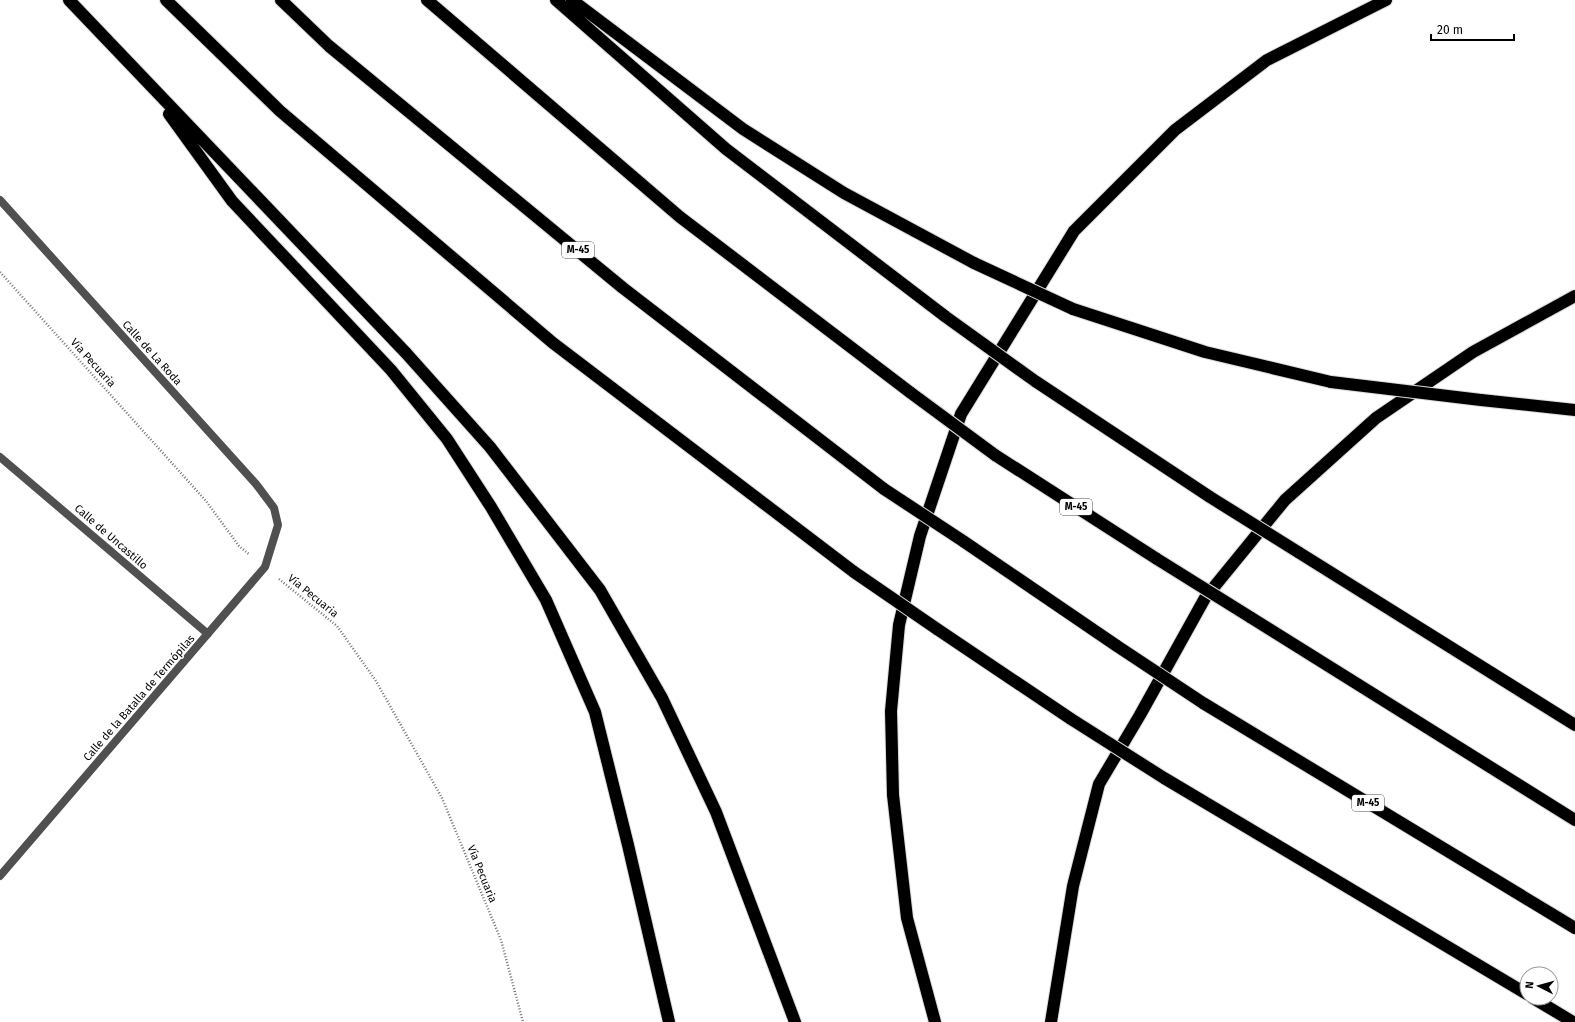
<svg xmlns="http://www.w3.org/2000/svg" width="1575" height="1022" font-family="'Fira Sans',sans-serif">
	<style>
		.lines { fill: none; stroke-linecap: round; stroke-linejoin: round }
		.highway-casing { stroke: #dbdbdb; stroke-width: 14 }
		.path { stroke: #727272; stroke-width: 2.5; stroke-dasharray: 1 2; stroke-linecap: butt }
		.street { stroke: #505050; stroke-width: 8 }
		.highway { stroke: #000; stroke-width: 12 }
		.highway-bridge-casing { stroke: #dbdbdb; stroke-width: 14; stroke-linecap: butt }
		.highway-bridge { stroke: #000; stroke-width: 12 }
		.labels { text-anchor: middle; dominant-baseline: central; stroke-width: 3; stroke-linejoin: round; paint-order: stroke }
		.shield { fill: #fff; stroke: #4c4c4c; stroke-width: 1 }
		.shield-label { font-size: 10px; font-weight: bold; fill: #000 }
		.street-label { font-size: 11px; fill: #000; stroke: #fff }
	</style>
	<rect width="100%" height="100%" fill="#fff"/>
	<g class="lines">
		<defs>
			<path id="highway" d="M69 0 406 353 490 447 600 590 662 698 716 812 795 1022
				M166 0 280 111 553 343 854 572
				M281 0 329 46 623 288 884 489
				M427 0 680 217 911 393
				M556 0 726 149 946 317
				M572 0 743 129 844 193 974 263
				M169 114 232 201 391 370 447 439 491 507 546 600 595 712 628 845 669 1022
				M1073 309 1205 352 1331 382
				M1035 381 1210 497
				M1481 400 1575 410
				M995 455 1157 559
				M963 541 1117 646
				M1298 552 1575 725
				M1250 617 1575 820
				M937 629 1071 719
				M1203 703 1575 928
				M1164 778 1527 994
				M1533 998 1573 1022
				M935 1022 907 918 893 795 891 711 899 625 920 536 961 414 1074 231 1175 130 1267 60 1386 0
				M1051 1022 1073 886 1099 784 1140 715 1205 598 1285 500 1376 418 1473 352 1575 296"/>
		</defs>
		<use href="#highway" class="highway-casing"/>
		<path class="path" d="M0 272 206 501 239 546 250 555
			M279 579 337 626 376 681 442 798 501 940 523 1022"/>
		<path class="street" d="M0 200 256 484 274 508 278 525 265 567 0 876
			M0 457 208 634"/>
		<use href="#highway" class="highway"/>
		<defs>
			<path id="highway-bridge" d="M974 263 1073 309
				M946 317 1035 381
				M1331 382 1481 400
				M911 393 995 455
				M884 489 963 541
				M1210 497 1298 552
				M1157 559 1250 617
				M854 572 937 629
				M1117 646 1203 703
				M1071 719 1164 778"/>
		</defs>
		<use href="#highway-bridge" class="highway-bridge-casing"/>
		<use href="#highway-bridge" class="highway-bridge"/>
	</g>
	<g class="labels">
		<g class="shield">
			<rect x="562" y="242" width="32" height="16" rx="3"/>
			<rect x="1060" y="499" width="32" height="16" rx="3"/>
			<rect x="1352" y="795" width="32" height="16" rx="3"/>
		</g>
		<g class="shield-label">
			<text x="578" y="250">M-45</text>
			<text x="1076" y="507">M-45</text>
			<text x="1368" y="803">M-45</text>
		</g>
		<g class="street-label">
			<text transform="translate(152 353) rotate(48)">Calle de La Roda</text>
			<text transform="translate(93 363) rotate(48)">Vía Pecuaria</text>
			<text transform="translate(111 537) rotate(41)">Calle de Uncastillo</text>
			<text transform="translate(313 596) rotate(39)">Vía Pecuaria</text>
			<text transform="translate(139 698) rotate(-49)">Calle de la Batalla de Termópilas</text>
			<text transform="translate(482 874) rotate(68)">Vía Pecuaria</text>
		</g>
	</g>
	<g transform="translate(1539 986) rotate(276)"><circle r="19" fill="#ffffff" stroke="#999999"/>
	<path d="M0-3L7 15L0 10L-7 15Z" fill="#000000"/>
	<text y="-6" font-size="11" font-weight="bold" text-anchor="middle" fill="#000000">N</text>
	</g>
	<path d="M1431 34v6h83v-6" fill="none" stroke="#000000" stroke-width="2"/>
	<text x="1437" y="34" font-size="12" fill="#000000" stroke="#ffffff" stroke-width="3" paint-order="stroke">20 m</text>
</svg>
